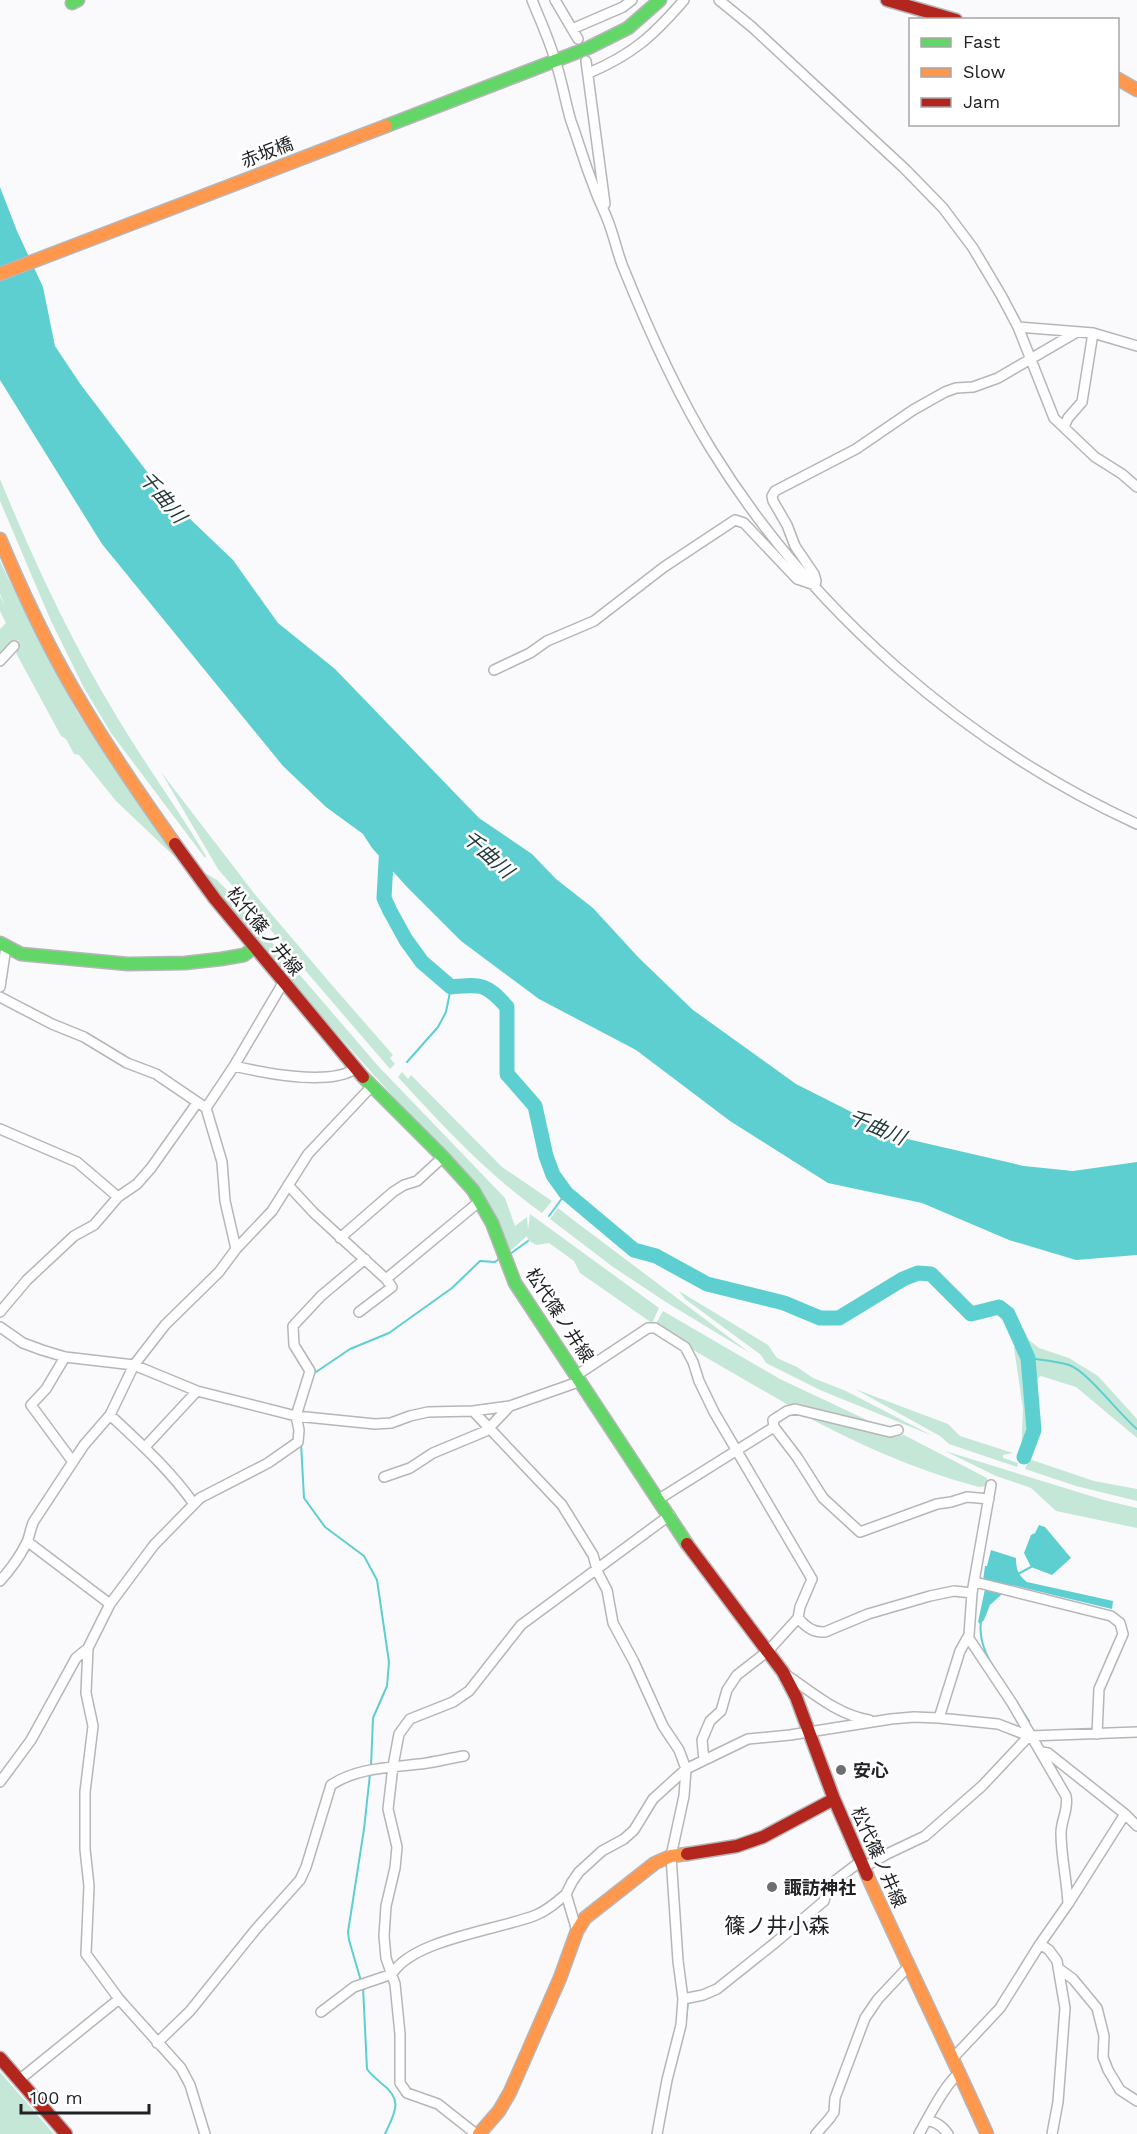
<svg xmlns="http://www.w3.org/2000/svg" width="1137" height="2134" font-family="'Work Sans','Noto Sans JP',sans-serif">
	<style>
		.green { fill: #c5e7d8 }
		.water { fill: #5dcfd1 }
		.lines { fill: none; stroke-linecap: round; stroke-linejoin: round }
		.stream { stroke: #5dcfd1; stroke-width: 2 }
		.river { stroke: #5dcfd1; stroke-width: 15 }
		.street-casing { stroke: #b6b6b9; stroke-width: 12 }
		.fast-casing { stroke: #b6b6b9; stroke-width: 15 }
		.slow-casing { stroke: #b6b6b9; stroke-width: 15 }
		.jam-casing { stroke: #b6b6b9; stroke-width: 15 }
		.street { stroke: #fefeff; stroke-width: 9 }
		.fast { stroke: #63d668; stroke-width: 12 }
		.slow { stroke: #ff974d; stroke-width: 12 }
		.jam { stroke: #b3261e; stroke-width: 12 }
		.poi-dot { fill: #6d6e70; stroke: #fff; stroke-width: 2 }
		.labels { text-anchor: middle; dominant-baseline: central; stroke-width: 5; stroke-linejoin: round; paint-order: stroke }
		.street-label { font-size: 18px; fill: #212225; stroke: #fff }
		.poi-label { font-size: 18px; font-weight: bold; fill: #212225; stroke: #fff; text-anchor: start }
		.water-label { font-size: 20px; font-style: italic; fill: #243c3c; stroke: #fff }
		.quarter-label { font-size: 21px; fill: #212225; stroke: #fff }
	</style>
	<rect width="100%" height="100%" fill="#fafafc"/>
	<path class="green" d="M0 479C34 562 71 641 117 717 145 764 178 809 206 856L205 858 111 733 84 688 51 621 0 501Z
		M0 561 37 637 78 713 176 858 116 801 79 755 74 754 66 739 61 736 15 651 19 639 0 657V629L6 623 0 611V596L5 606 0 594Z
		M161 772 257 897 331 984 393 1055 390 1058 395 1064 390 1069 218 869Z
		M207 874 217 880 226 889 379 1067 505 1198 515 1226 527 1217 528 1230 530 1214 659 1308 652 1323 580 1273 574 1261 549 1243 536 1245 528 1240 527 1236 509 1252 488 1203 307 1000 203 875Z
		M402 1072 408 1079 411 1075 502 1167 552 1201 542 1213C488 1175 442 1125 398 1077Z
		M558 1208 572 1219 750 1353 669 1304 613 1267 550 1219Z
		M679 1291 768 1345 777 1358 797 1367 813 1378 846 1391 933 1436 820 1390 766 1363 761 1355 685 1299Z
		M663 1311 780 1379 886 1429 790 1406 688 1347 655 1325Z
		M1023 1328 1029 1340 1039 1348 1069 1358 1098 1376 1137 1419V1438L1076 1387 1041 1376C1027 1385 1037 1411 1037 1426 1037 1436 1031 1448 1027 1458L1021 1455 1023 1409 1014 1348Z
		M855 1389 948 1424 960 1436 1013 1453 1003 1455V1458L1018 1463 1017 1467 949 1444 940 1436Z
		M800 1413 895 1437 904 1435 987 1478V1486L979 1487C918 1471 855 1443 800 1413Z
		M945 1451 1104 1500 1137 1508V1528L1056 1511 1031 1488 996 1476Z
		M1029 1459 1094 1481 1137 1489V1501L1076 1486 1025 1469Z
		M0 2072 54 2134H0Z"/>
	<path class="water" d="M0 187 17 231 43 287 55 346 81 385 164 494 233 560 278 623 335 669 479 818 532 854 556 879 593 908 639 958 693 1010 796 1084 903 1138 1024 1166 1073 1171 1137 1162V1255L1076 1260 1009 1240 922 1203 828 1183 730 1121 636 1050 539 999 461 941 407 887 372 848 363 834 326 807 283 766 102 544 0 380Z
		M1039 1525 1045 1527 1071 1558 1052 1575 1031 1567 1024 1553 1031 1535 1035 1533Z
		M991 1550 1016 1558C1016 1569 1018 1575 1027 1582L1113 1601 1112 1609 1012 1585 990 1605 984 1620 980 1624 978 1622 985 1589 983 1581 985 1566H987Z"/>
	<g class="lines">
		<path class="stream" d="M407 1062 438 1027 446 1012 451 987
			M549 1216 566 1193
			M510 1254 528 1241
			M1028 1358C1041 1360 1056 1361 1069 1365 1086 1370 1120 1415 1137 1429
			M313 1374 350 1349 389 1333 452 1288 480 1261 495 1262 499 1259
			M301 1443 304 1498 325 1527 364 1556 377 1580 389 1662 387 1686 373 1718 371 1766
			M1016 1575 1031 1567
			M981 1621C977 1649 997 1672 1011 1694
			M1016 1701 1029 1721V1725
			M868 1858 882 1852
			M361 1981 349 1940 348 1932 364 1829 370 1774
			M363 1987 367 2069C371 2075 376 2078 381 2083 404 2100 395 2112 385 2134
			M675 2067 685 2028 688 2002"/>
		<path class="river" d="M387 844 384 898 390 911 406 940 422 962 451 987C481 984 486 983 507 1007V1074L535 1106 546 1156 553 1175 566 1193 634 1250 656 1256 707 1284 784 1303 820 1318H839L903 1279 918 1273 931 1274 971 1314 999 1307 1008 1314 1028 1358 1034 1430 1024 1457"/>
		<defs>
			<path id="street" d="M532 0C540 20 549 39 555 60 562 80 565 101 571 121 579 143 585 165 594 187 598 199 604 210 608 221 614 236 617 252 623 267 648 329 676 392 711 449 810 610 965 745 1137 824
				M555 0 578 39
				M719 0 752 27 905 169 943 208 973 248 1001 295 1018 327 1054 418 1095 457 1122 474 1137 487
				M572 29 623 7 632 0
				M586 61 605 204
				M589 73C633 54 653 36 684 0
				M1018 327 1093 333 1137 346
				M1064 427 1068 418 1082 402 1093 333
				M0 661 14 646
				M494 670 530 653 547 641 594 621 664 567 735 520 744 523 797 579 815 585 816 581 814 574 795 546 787 525 773 501 772 496 775 491 856 449 913 410 945 392 956 388 973 387 998 378 1075 333
				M0 987 6 947
				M0 997 52 1024 84 1037 127 1063 156 1074 206 1108 222 1162 225 1201 236 1249
				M234 1066C264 1073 329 1086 355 1069
				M206 1108 234 1066 283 983
				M0 1129 77 1162 118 1197
				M288 1185 314 1213 386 1279 480 1201
				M340 1238 393 1192 404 1185 417 1181 443 1157
				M0 1312 27 1280 74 1236 94 1225 118 1197 137 1184 151 1168 197 1103
				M359 1312 392 1287 386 1279
				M0 1327 23 1343 42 1350 65 1357 134 1365 197 1391 296 1416 375 1424 391 1423 410 1416 428 1412 473 1411 510 1406 581 1381
				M65 1357 46 1389 31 1405 73 1462
				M577 1375 648 1328H655L685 1347 693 1362 699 1381 714 1412 812 1579 800 1607 798 1618 768 1651 737 1675 727 1690 721 1711 710 1721 702 1740 704 1760
				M473 1411 562 1505 593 1555 598 1573 607 1590 613 1623 634 1662 663 1726 679 1750 686 1769 684 1796 671 1856 678 1961 683 1999 681 2025 667 2080 657 2134
				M110 1415C140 1443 170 1470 194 1504
				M774 1427 797 1457 823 1498 860 1532 937 1504 951 1502 967 1497 989 1499
				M145 1447 197 1391
				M384 1477 410 1468 433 1453 486 1431 510 1406
				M659 1499 774 1427 773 1420 787 1411 795 1409 890 1432 898 1430
				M28 1542 110 1604
				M0 1581C10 1570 19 1558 26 1544 30 1537 30 1528 34 1521L84 1445 110 1415 134 1365 165 1325 219 1272 236 1249 272 1211 308 1154 371 1087
				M975 1582 1111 1616 1120 1623 1123 1634 1099 1689 1097 1734
				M798 1618C805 1626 813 1633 825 1632L868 1614 930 1596 954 1591 972 1593
				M88 1648 86 1693 93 1726 85 1792V1849L89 1886 86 1954 119 1999 181 2068 190 2085 205 2134
				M785 1674C811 1691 837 1715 869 1720
				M939 1718 960 1651 969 1635 972 1593 991 1485
				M1041 1752 1048 1753 1125 1814 1137 1826
				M0 1782 31 1740 76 1658 88 1648 110 1604 154 1545 200 1498 268 1463 298 1442 299 1430 296 1416 310 1371 294 1345 293 1326 321 1296 365 1259
				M864 1867 887 1854 925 1836 982 1786 1029 1736
				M1068 1904 1125 1814
				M577 1931 566 1894 572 1882 579 1872 602 1851 624 1839 634 1830 653 1799 686 1769 748 1739 790 1735 891 1719 914 1717 939 1718 998 1724 1029 1736 1137 1732
				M1040 1944 1049 1950 1057 1961 1065 2008 1058 2102 1052 2134
				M1058 1968 1073 1979 1097 2008 1104 2036 1103 2057 1108 2070 1120 2090 1137 2101
				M683 1999 703 1995 717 1989 776 1942 824 1901 828 1886 861 1861
				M321 2012 354 1987 392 1974C413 1939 499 1930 536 1915 548 1910 557 1902 566 1894
				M157 2043 190 2011 256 1929 300 1880 306 1867 331 1785C360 1766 394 1768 427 1763 439 1761 452 1758 464 1756
				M953 2058 1000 2008 1040 1944 1068 1904C1067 1880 1061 1857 1061 1833 1061 1820 1069 1809 1066 1796L1012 1703 968 1637
				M19 2080 119 1999
				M927 2121C936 2121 943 2127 948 2134
				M476 2134 438 2104 407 2093 400 2083V2034L395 1984 386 1958 384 1936 386 1906 395 1868 397 1847 388 1809 393 1766 399 1734 410 1719 453 1702 469 1691 521 1625 670 1515
				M816 2134 830 2118 834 2112 835 2098 865 2018 878 1999 908 1967
				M919 2134C927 2120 947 2080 960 2073"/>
			<path id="fast" d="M72 3 78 0
				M386 126 588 48 628 28 660 0
				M0 943 21 954 128 964 185 963 221 959 244 955 255 947
				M363 1077 443 1157 473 1190 492 1223 515 1283 687 1544"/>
			<path id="slow" d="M1118 79 1137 90
				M0 274 386 126
				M0 539C19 584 39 628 63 671 96 731 135 788 175 844
				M867 1875C906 1962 948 2047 987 2134
				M479 2134 499 2111 510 2092 560 1978 577 1931 585 1918 655 1863 671 1856 687 1854"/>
			<path id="jam" d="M887 0 956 20
				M175 844 215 899 363 1077
				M687 1544 783 1672 796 1697 834 1799 867 1875
				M687 1854 737 1846 763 1837 834 1799
				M0 2058 66 2134"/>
		</defs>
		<use href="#street" class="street-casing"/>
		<use href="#fast" class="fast-casing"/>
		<use href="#slow" class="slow-casing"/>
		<use href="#jam" class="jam-casing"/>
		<use href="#street" class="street"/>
		<use href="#fast" class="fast"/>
		<use href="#slow" class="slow"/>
		<use href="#jam" class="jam"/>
	</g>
	<g class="poi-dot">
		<circle cx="841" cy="1770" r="6"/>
		<circle cx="772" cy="1887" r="6"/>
	</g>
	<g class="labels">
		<g class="street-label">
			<text transform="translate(267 152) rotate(-21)">赤坂橋</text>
			<text transform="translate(265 931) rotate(51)">松代篠ノ井線</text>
			<text transform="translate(560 1315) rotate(57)">松代篠ノ井線</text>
			<text transform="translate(879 1857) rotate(66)">松代篠ノ井線</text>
		</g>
		<g class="poi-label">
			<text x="853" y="1770">安心</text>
			<text x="784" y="1887">諏訪神社</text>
		</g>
		<g class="water-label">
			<text transform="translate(163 497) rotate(50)">千曲川</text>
			<text transform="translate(488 854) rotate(42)">千曲川</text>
			<text transform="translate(877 1127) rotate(23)">千曲川</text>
		</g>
		<g class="quarter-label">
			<text x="777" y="1925">篠ノ井小森</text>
		</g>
	</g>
	<rect x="909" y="18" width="210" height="108" fill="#ffffff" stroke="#a6a7a8" stroke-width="1.5"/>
	<rect x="921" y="38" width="30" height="9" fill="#63d668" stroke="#a6a7a8" stroke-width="1.5"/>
	<text x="963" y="48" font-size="18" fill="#212225">Fast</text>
	<rect x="921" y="68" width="30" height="9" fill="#ff974d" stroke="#a6a7a8" stroke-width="1.5"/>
	<text x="963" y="78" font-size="18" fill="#212225">Slow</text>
	<rect x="921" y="98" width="30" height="9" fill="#b3261e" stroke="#a6a7a8" stroke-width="1.5"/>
	<text x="963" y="108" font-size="18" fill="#212225">Jam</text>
	<path d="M21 2104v9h128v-9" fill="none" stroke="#212225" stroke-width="3"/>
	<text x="30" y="2104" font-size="18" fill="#212225" stroke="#ffffff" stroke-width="4.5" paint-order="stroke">100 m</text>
</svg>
